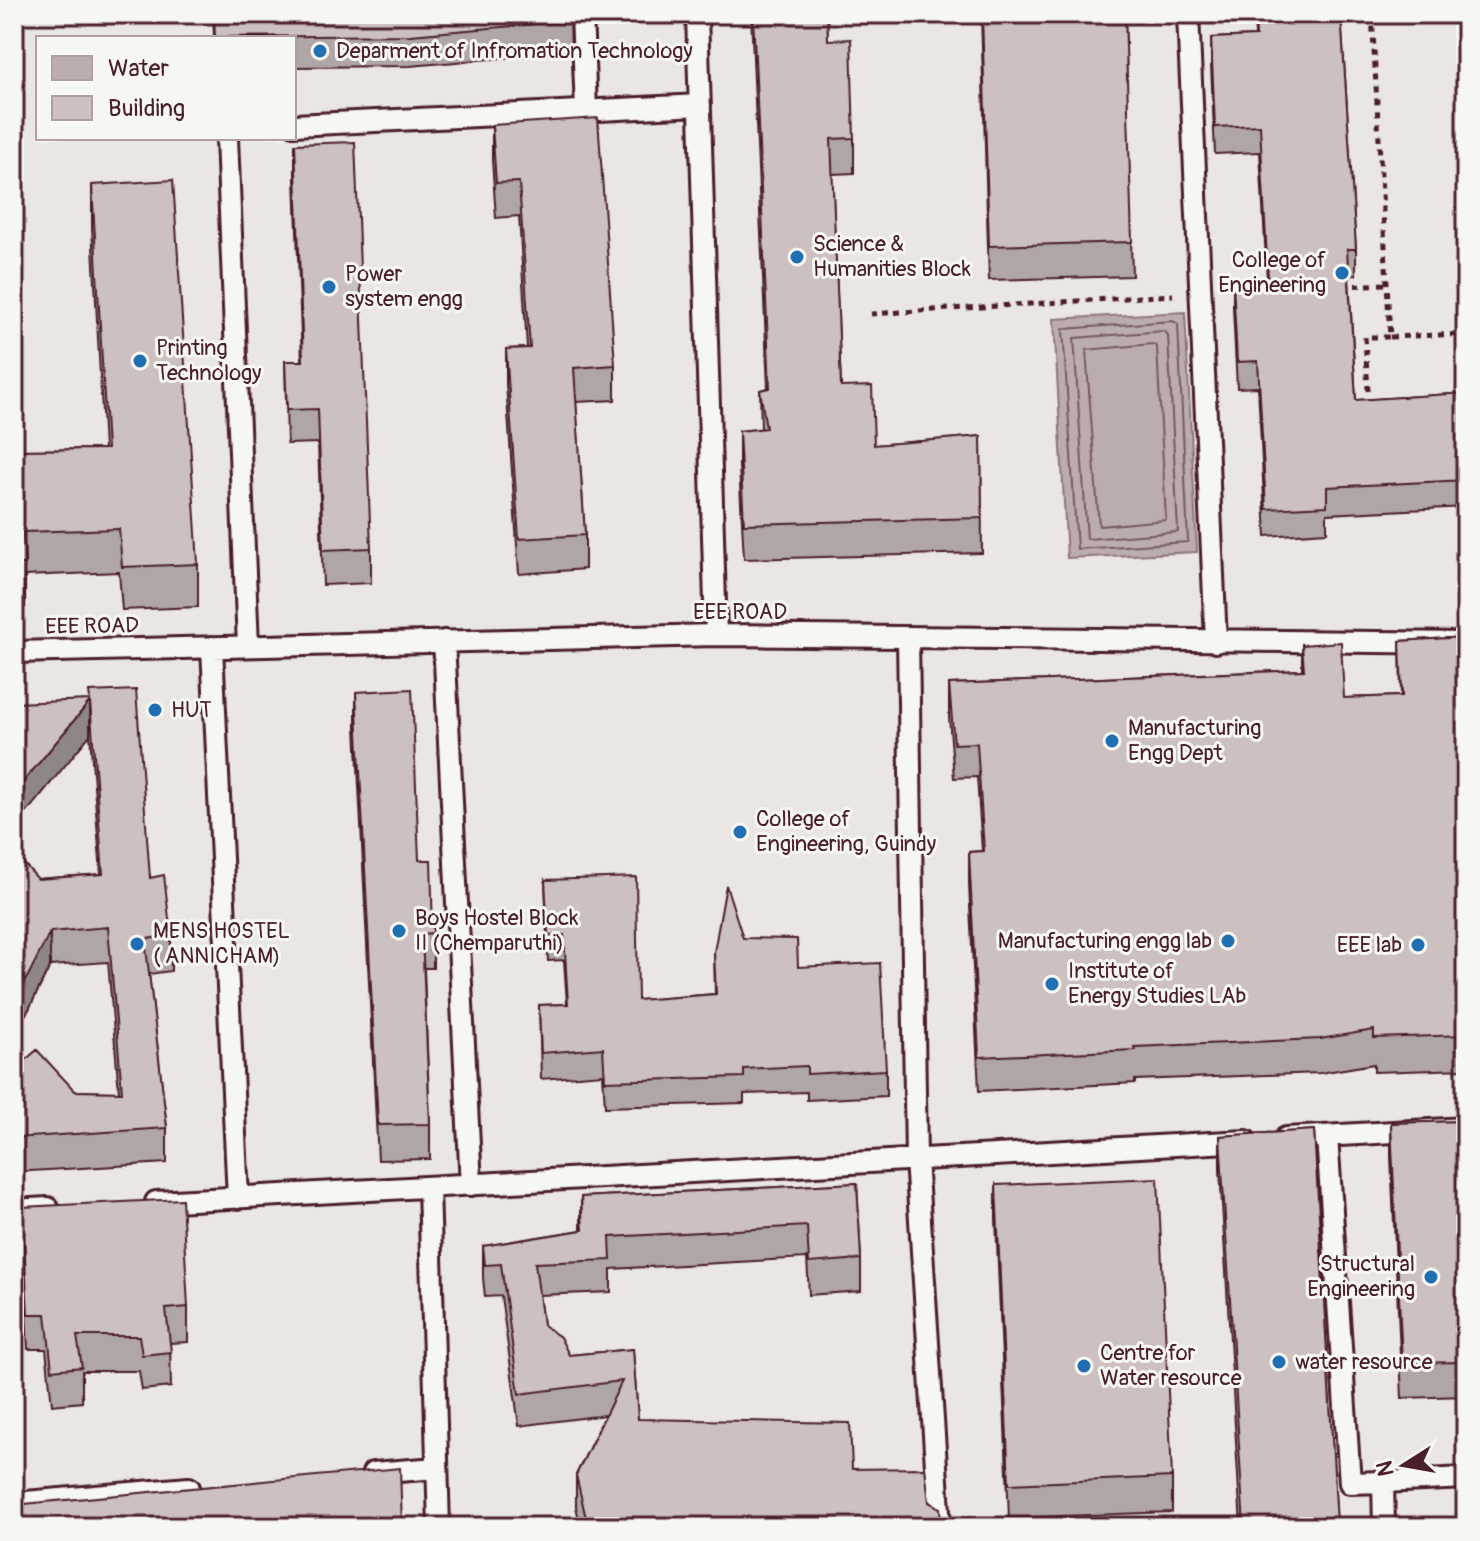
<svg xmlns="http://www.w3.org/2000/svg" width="1480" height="1541" font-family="Pangolin,sans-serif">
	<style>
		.built { fill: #e9e6e3; fill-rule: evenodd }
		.water { fill: #bbadae; stroke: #8e747a; stroke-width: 2 }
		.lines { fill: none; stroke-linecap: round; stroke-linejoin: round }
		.shore { stroke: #77585f; stroke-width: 2 }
		.lane-casing { stroke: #4a1f2b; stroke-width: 26 }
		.path { stroke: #4a1f2b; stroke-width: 5; stroke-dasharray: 6 6; stroke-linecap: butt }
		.lane { stroke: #f6f6f2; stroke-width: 20 }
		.wall { fill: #afa6a5; stroke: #4a1f2b; stroke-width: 2 }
		.shaded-wall { fill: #8f8786; stroke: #4a1f2b; stroke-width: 2 }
		.building { fill: #ccc1c0; stroke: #4a1f2b; stroke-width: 2 }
		.poi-dot { fill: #1f6fb2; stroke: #f6f6f2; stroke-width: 3 }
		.labels { text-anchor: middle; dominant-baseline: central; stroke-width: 6; stroke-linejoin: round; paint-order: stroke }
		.poi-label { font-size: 22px; fill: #4a1f2b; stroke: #f6f6f2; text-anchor: start }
		.street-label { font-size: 22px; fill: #4a1f2b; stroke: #f6f6f2 }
	</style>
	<rect width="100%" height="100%" fill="#f6f6f2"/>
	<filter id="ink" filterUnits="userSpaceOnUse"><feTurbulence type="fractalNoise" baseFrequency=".0125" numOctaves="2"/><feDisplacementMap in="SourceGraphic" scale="16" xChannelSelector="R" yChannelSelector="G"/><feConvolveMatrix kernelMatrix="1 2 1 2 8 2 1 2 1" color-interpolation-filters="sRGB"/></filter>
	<g filter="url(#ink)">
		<path class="built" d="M14 14H1466V1527H14ZM38 38H294V138H38Z"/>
		<path class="water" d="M1185 312 1197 552 1067 558 1054 319Z"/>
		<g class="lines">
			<path class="shore" d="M1173 321 1178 324 1188 542 1077 549 1063 329Z
				M1164 331 1168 335 1178 532 1087 539 1074 338Z
				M1153 344 1157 347 1166 520 1099 526 1086 350Z"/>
			<defs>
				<path id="lane" d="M582 14 586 110
					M697 14 716 635
					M1188 14 1216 642
					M294 125 700 105
					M227 138 248 646
					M908 638 916 1159 940 1527
					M444 641 471 1185
					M212 647 238 1198
					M14 652 716 635 1466 643
					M1327 1136 1350 1483 1383 1482
					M1286 1138 1466 1128
					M429 1187 439 1527
					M156 1202 1246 1141
					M14 1210 48 1208
					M373 1473 437 1468
					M14 1503 189 1488
					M1384 1527 1383 1482 1466 1478"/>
			</defs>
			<use href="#lane" class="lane-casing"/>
			<path class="path" d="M1343 286 1387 284
				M871 314 1173 295
				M1390 337 1466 334
				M1368 391 1365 337H1390L1372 14"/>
			<use href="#lane" class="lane"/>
		</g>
		<path class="wall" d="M213 14H570L571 52 410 66 294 67V38H214Z
			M751 14H827L828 40 854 138V173L832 174 841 387 874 445 981 436 982 553 744 559 739 466V431L761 429 760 390 768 388Z
			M981 14H1125L1132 276 989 280Z
			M1254 14H1341L1356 249V275L1349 276 1356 400 1466 393V507L1327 514V532L1266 536 1258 387 1237 388 1233 308V281L1267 280 1260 152 1215 154 1211 65V38L1255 36Z
			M492 125 615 365V400L576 402 585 535V569L519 574 506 384V349L527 348 519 216 496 218 492 160Z
			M295 144 371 548V583L323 585 318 443 287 444 285 361H302L295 179Z
			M92 185 198 564V607L122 610 119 572 25 576V607H14V387L18 450 104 449 92 228Z
			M1466 637V1069L1374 1072V1064L1320 1073 1135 1080V1083L979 1091 969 885V852L982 851 977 777 954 778 949 717V684L1302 670V645L1344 698 1401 696 1400 641Z
			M356 692 419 860 433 933V968H424L430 1124V1159L378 1160 356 727Z
			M89 700 171 936V971L149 974 167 1128V1163L14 1172V1054L15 1069 75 1091 119 1092 108 962 50 966 28 1011 38 879 101 874 90 735Z
			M545 880 638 1000 715 994 714 952 743 938 798 967 886 1070V1096L807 1100V1092L744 1094V1103L605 1107 603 1074 541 1079 539 1005 567 1004 564 960 548 961Z
			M1466 1121V1396L1402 1398 1391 1157V1123Z
			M1314 1130 1337 1527H1241L1220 1170V1136Z
			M857 1183 861 1259V1291L809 1295 807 1258 611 1269V1292L539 1295 543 1325 569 1355 633 1349 638 1419 852 1469 929 1502 941 1527H581L576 1507V1475L605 1415 519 1426 501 1296 485 1297 483 1278V1246L581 1230V1197Z
			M996 1185 1172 1477V1512L1009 1518 996 1220Z
			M22 1207 188 1307V1342L170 1343 171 1387 142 1390 139 1371H82V1402L52 1405 46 1349H28L22 1241Z"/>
		<path class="shaded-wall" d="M90 701V735L14 828V793Z
			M50 932V966L28 1011 14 1031V996Z"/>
		<path class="building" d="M214 14H570L571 21 410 35 215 37Z
			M753 14H827L828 40 851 39 854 138 831 139 841 387 872 386 874 445 981 436 982 518 744 524 739 431 766 428 760 390 770 388Z
			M982 14H1125L1132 242 989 246Z
			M1255 14H1341L1356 249H1347L1356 400 1466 393V480L1327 487V506L1266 509 1258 361 1237 362 1233 281 1268 279 1260 125 1215 127 1211 38 1256 36Z
			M598 118 615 365 574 368 585 535 519 539 506 349 530 348 519 182 496 183 492 125Z
			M355 142 371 548 323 550 318 409 287 410 285 361H303L295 144Z
			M173 180 198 564 122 567 119 529 23 532 25 564H14V387L18 450 107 449 92 185Z
			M1466 637V1035L1374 1038V1030L1320 1039 1134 1047 1135 1050 979 1057 969 852 984 851 977 743 954 744 949 684 1304 670 1302 645 1341 642 1344 698 1402 696 1400 641Z
			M412 689 419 860H431L433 933 422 934 430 1124 378 1125 356 692Z
			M136 690 150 878 164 875 171 936 145 939 167 1128 14 1138V1054L15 1069 37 1050 75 1091 122 1092 108 927 50 932 28 976 14 996V853L38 879 103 874 90 701 14 793V703L90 700 89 692Z
			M636 877 638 1000 716 994 714 952 726 885 743 938 797 939 798 967 880 963 886 1070 807 1074V1066L744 1069V1077L605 1081 603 1048 541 1053 539 1005 568 1004 564 935H548L545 880Z
			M1466 1121V1362L1402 1363 1391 1123Z
			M1314 1130 1337 1524 1288 1527H1244L1220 1136Z
			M1158 1178 1172 1477 1009 1484 996 1185Z
			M857 1183 861 1259 809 1263 807 1226 610 1237 611 1260 535 1263 543 1325 560 1337 569 1355 633 1349 638 1419 850 1423 852 1469 925 1468 929 1502 940 1508 941 1527H588L576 1475 622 1381 519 1394 501 1264 485 1265 483 1246 583 1230 581 1197Z
			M182 1199 188 1307 166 1309 171 1352 142 1355 139 1336H77L82 1367 52 1370 46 1314H28L22 1207Z
			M400 1468 402 1527H14V1505Z"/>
	</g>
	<g class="poi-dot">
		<circle cx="320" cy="51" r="8"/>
		<circle cx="797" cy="257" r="8"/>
		<circle cx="1342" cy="273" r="8"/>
		<circle cx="329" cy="287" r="8"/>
		<circle cx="140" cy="361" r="8"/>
		<circle cx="155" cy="710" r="8"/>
		<circle cx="1112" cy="741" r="8"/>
		<circle cx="740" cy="832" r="8"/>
		<circle cx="399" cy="931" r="8"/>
		<circle cx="1228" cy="941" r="8"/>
		<circle cx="137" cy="944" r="8"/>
		<circle cx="1418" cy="945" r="8"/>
		<circle cx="1052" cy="984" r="8"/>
		<circle cx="1431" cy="1277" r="8"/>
		<circle cx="1279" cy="1362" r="8"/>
		<circle cx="1084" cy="1366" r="8"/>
	</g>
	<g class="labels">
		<g class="poi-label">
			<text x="336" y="51">Deparment of Infromation Technology</text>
			<text x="813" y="244">Science &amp;<tspan x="813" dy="25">Humanities Block</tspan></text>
			<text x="1326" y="260" text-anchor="end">College of<tspan x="1326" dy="25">Engineering</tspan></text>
			<text x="345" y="274">Power<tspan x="345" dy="25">system engg</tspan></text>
			<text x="156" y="348">Printing<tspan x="156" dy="25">Technology</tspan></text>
			<text x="171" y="710">HUT</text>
			<text x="1128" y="728">Manufacturing<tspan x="1128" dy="25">Engg Dept</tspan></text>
			<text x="756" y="819">College of<tspan x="756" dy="25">Engineering, Guindy</tspan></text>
			<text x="415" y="918">Boys Hostel Block<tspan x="415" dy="25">II (Chemparuthi)</tspan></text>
			<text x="153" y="931">MENS HOSTEL<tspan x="153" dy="25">( ANNICHAM)</tspan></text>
			<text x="1212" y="941" text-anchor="end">Manufacturing engg lab</text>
			<text x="1402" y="945" text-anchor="end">EEE lab</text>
			<text x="1068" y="971">Institute of<tspan x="1068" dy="25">Energy Studies LAb</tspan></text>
			<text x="1415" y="1264" text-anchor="end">Structural<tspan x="1415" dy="25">Engineering</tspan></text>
			<text x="1100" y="1353">Centre for<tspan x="1100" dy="25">Water resource</tspan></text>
			<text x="1295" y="1362">water resource</text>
		</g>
		<g class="street-label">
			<text x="740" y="612">EEE ROAD</text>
			<text transform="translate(92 626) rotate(-1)">EEE ROAD</text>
		</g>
	</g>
	<rect width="1480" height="1541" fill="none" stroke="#f6f6f2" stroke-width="48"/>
	<rect x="24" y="24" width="1432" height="1493" fill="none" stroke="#4a1f2b" stroke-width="3" filter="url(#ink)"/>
	<rect x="36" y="36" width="260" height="104" fill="#f6f6f2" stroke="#b1a0a2" stroke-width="2"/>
	<rect x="52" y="56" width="40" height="24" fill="#bbadae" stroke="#b1a0a2" stroke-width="2"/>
	<text x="108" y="76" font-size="24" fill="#4a1f2b">Water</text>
	<rect x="52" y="96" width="40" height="24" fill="#ccc1c0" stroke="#b1a0a2" stroke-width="2"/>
	<text x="108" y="116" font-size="24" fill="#4a1f2b">Building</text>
	<g transform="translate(1404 1465) rotate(259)" stroke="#f6f6f2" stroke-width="6" paint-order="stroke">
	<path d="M0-6L14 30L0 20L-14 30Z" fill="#4a1f2b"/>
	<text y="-12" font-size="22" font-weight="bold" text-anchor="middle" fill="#4a1f2b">N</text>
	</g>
</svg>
